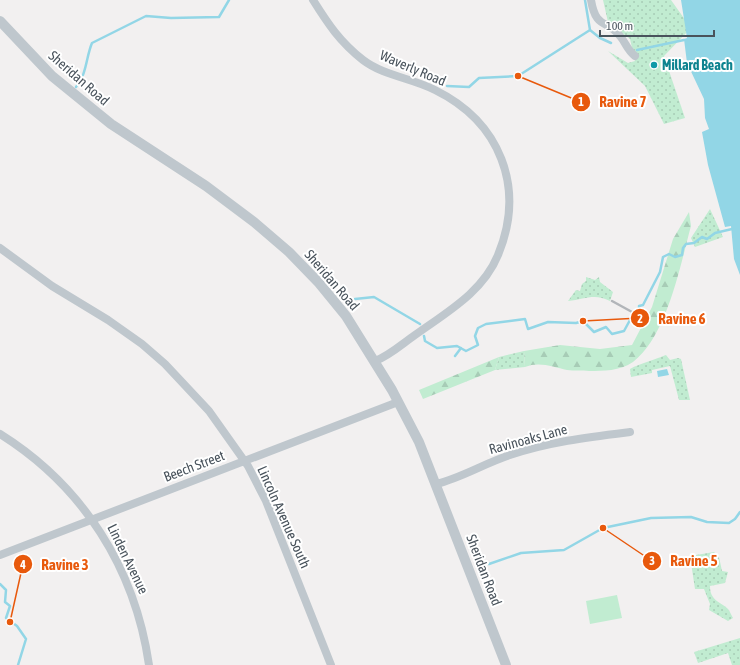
<svg xmlns="http://www.w3.org/2000/svg" width="740" height="665" font-family="'Asap Condensed',sans-serif">
	<style>
		.grass { fill: url(#grass-dots) }
		.forest { fill: url(#forest-firs) }
		.garden { fill: #c1ecd1 }
		.water { fill: #92d6e6 }
		.lines { fill: none; stroke-linecap: round; stroke-linejoin: round }
		.stream { stroke: #92d6e6; stroke-width: 2.5 }
		.minor { stroke: #bfc7cd; stroke-width: 8 }
		.tertiary { stroke: #bfc7cd; stroke-width: 10 }
		.rail { stroke: #b2b5b9; stroke-width: 2.5 }
		.culture-dot { fill: #0f9aa8; stroke: #fff; stroke-width: 1.5 }
		.labels { text-anchor: middle; dominant-baseline: central; stroke-width: 4; stroke-linejoin: round; paint-order: stroke }
		.culture-label { font-size: 14px; font-weight: bold; fill: #0d838f; stroke: #fff; text-anchor: start }
		.street-label { font-size: 14px; fill: #49535c; stroke: #fff }
		.leader { fill: none; stroke: #e8590c; stroke-width: 1.5 }
		.callout-dot { fill: #e8590c; stroke: #fff; stroke-width: 1.5 }
		.mark-label { font-size: 12px; text-anchor: middle; font-weight: bold; fill: #fff }
		.callout-label { font-size: 15px; text-anchor: middle; font-weight: bold; fill: #e8590c; stroke: #fff; stroke-width: 4; stroke-linejoin: round; paint-order: stroke }
	</style>
	<defs>
		<pattern id="grass-dots" width="8" height="8" patternUnits="userSpaceOnUse"><rect width="8" height="8" fill="#c1ecd1"/><path d="M2 2h.1M6 6h.1" fill="none" stroke="#a7ccb6" stroke-width="1.8" stroke-linecap="round"/></pattern>
		<pattern id="forest-firs" width="22" height="20" patternUnits="userSpaceOnUse"><rect width="22" height="20" fill="#c1ecd1"/><path d="M5 1l3.5 6h-7zM16 11l3.5 6h-7z" fill="#a7ccb6"/></pattern>
	</defs>
	<rect width="100%" height="100%" fill="#f2f0f0"/>
	<path class="grass" d="M603 0H671L691 28 664 56 685 118 664 124 645 86 608 51 628 63 635 61 630 39 608 22Z
		M710 209 723 237 695 247 691 238Z
		M586 277 595 280 599 277 600 282 613 292 610 301C595 293 585 299 568 301L576 290 580 291 582 284 586 281Z
		M524 351 525 367 495 370 499 357Z
		M666 355 670 360 678 358 681 359 690 400H679L670 366 652 370V373L631 377 630 369C634 366 659 358 666 355Z
		M714 552 719 557 722 571 728 572 725 583 710 586C710 601 720 601 728 609 730 611 731 615 733 618L728 621 709 610 710 604 704 589H695L690 556Z
		M740 638V665H732L728 653 698 663 694 652Z"/>
	<path class="forest" d="M689 212 691 226C680 266 667 336 633 362 620 371 603 371 589 371 582 370 574 371 567 370 554 367 539 361 525 367L524 351 560 345 600 349 632 345 652 307 673 239Z
		M499 357 495 370 423 399 419 390Z"/>
	<path class="garden" d="M617 595 622 618 590 624 586 601Z"/>
	<path class="water" d="M681 0H740V275L734 259 731 226 725 227 708 165 702 132 709 129 705 118 704 99 687 63 684 39 687 38Z
		M667 369 669 375 658 377 657 371Z"/>
	<g class="lines">
		<path class="stream" d="M585 0 590 30 600 38 611 43
			M637 50 684 40
			M447 86 469 87 479 78 518 76 590 30
			M76 87C87 74 86 57 92 43L146 16 171 18 219 17 229 0
			M355 299 374 297 420 324
			M424 336 425 341 437 348 457 346 466 351 478 345 475 336 478 328 486 324 525 319 528 329 548 322 576 323 583 321 594 332 606 327 612 334 624 331 630 320 639 311V306L643 305 660 272 663 257 669 254 675 257 682 255 683 248 686 244 694 243 702 237 707 239 715 233 732 229
			M455 356 461 348
			M489 564 521 553 564 550 603 528 651 518 691 517 707 522 729 523 735 519 740 512
			M0 584 6 590 5 602 10 606 6 618 17 626 26 639 18 665"/>
		<path class="minor" d="M313 0C328 24 340 42 363 60 384 76 412 78 435 90 500 122 526 187 498 255 483 292 447 312 415 335 402 344 389 356 375 361
			M591 0C596 30 607 19 620 36 626 43 627 50 635 56
			M0 248 52 286 108 320 142 344 165 364 209 411 248 466 266 501 331 665
			M0 434C83 486 135 568 149 665
			M436 484C461 478 485 463 510 455 548 442 590 437 630 432
			M0 555 398 402"/>
		<path class="tertiary" d="M0 21 52 76 111 124 206 186 254 222 289 252 319 283 346 316 392 390 419 442 506 665"/>
		<path class="rail" d="M612 301 643 318"/>
	</g>
	<circle class="culture-dot" cx="654" cy="65" r="4"/>
	<g class="labels">
		<g class="culture-label">
			<text x="662" y="65">Millard Beach</text>
		</g>
		<g class="street-label">
			<text transform="translate(413 68) rotate(23)">Waverly Road</text>
			<text transform="translate(79 78) rotate(41)">Sheridan Road</text>
			<text transform="translate(332 280) rotate(49)">Sheridan Road</text>
			<text transform="translate(528 439) rotate(-15)">Ravinoaks Lane</text>
			<text transform="translate(194 466) rotate(-21)">Beech Street</text>
			<text transform="translate(284 517) rotate(66)">Lincoln Avenue South</text>
			<text transform="translate(128 559) rotate(64)">Linden Avenue</text>
			<text transform="translate(484 570) rotate(69)">Sheridan Road</text>
		</g>
	</g>
	<path class="leader" d="M518 76L581 102M583 321L640 318M603 528L652 561M10 622L23 564"/>
	<g class="callout-dot">
		<circle cx="518" cy="76" r="4"/>
		<circle cx="583" cy="321" r="4"/>
		<circle cx="603" cy="528" r="4"/>
		<circle cx="10" cy="622" r="4"/>
		<circle cx="581" cy="102" r="10"/>
		<circle cx="640" cy="318" r="10"/>
		<circle cx="652" cy="561" r="10"/>
		<circle cx="23" cy="564" r="10"/>
	</g>
	<g class="mark-label">
		<text x="581" y="106">1</text>
		<text x="640" y="323">2</text>
		<text x="652" y="565">3</text>
		<text x="23" y="569">4</text>
	</g>
	<g class="callout-label">
		<text x="623" y="107">Ravine 7</text>
		<text x="682" y="324">Ravine 6</text>
		<text x="694" y="566">Ravine 5</text>
		<text x="65" y="570">Ravine 3</text>
	</g>
	<path d="M600 30v6h114v-6" fill="none" stroke="#49535c" stroke-width="2"/>
	<text x="606" y="30" font-size="12" fill="#49535c" stroke="#ffffff" stroke-width="3" paint-order="stroke">100 m</text>
</svg>
